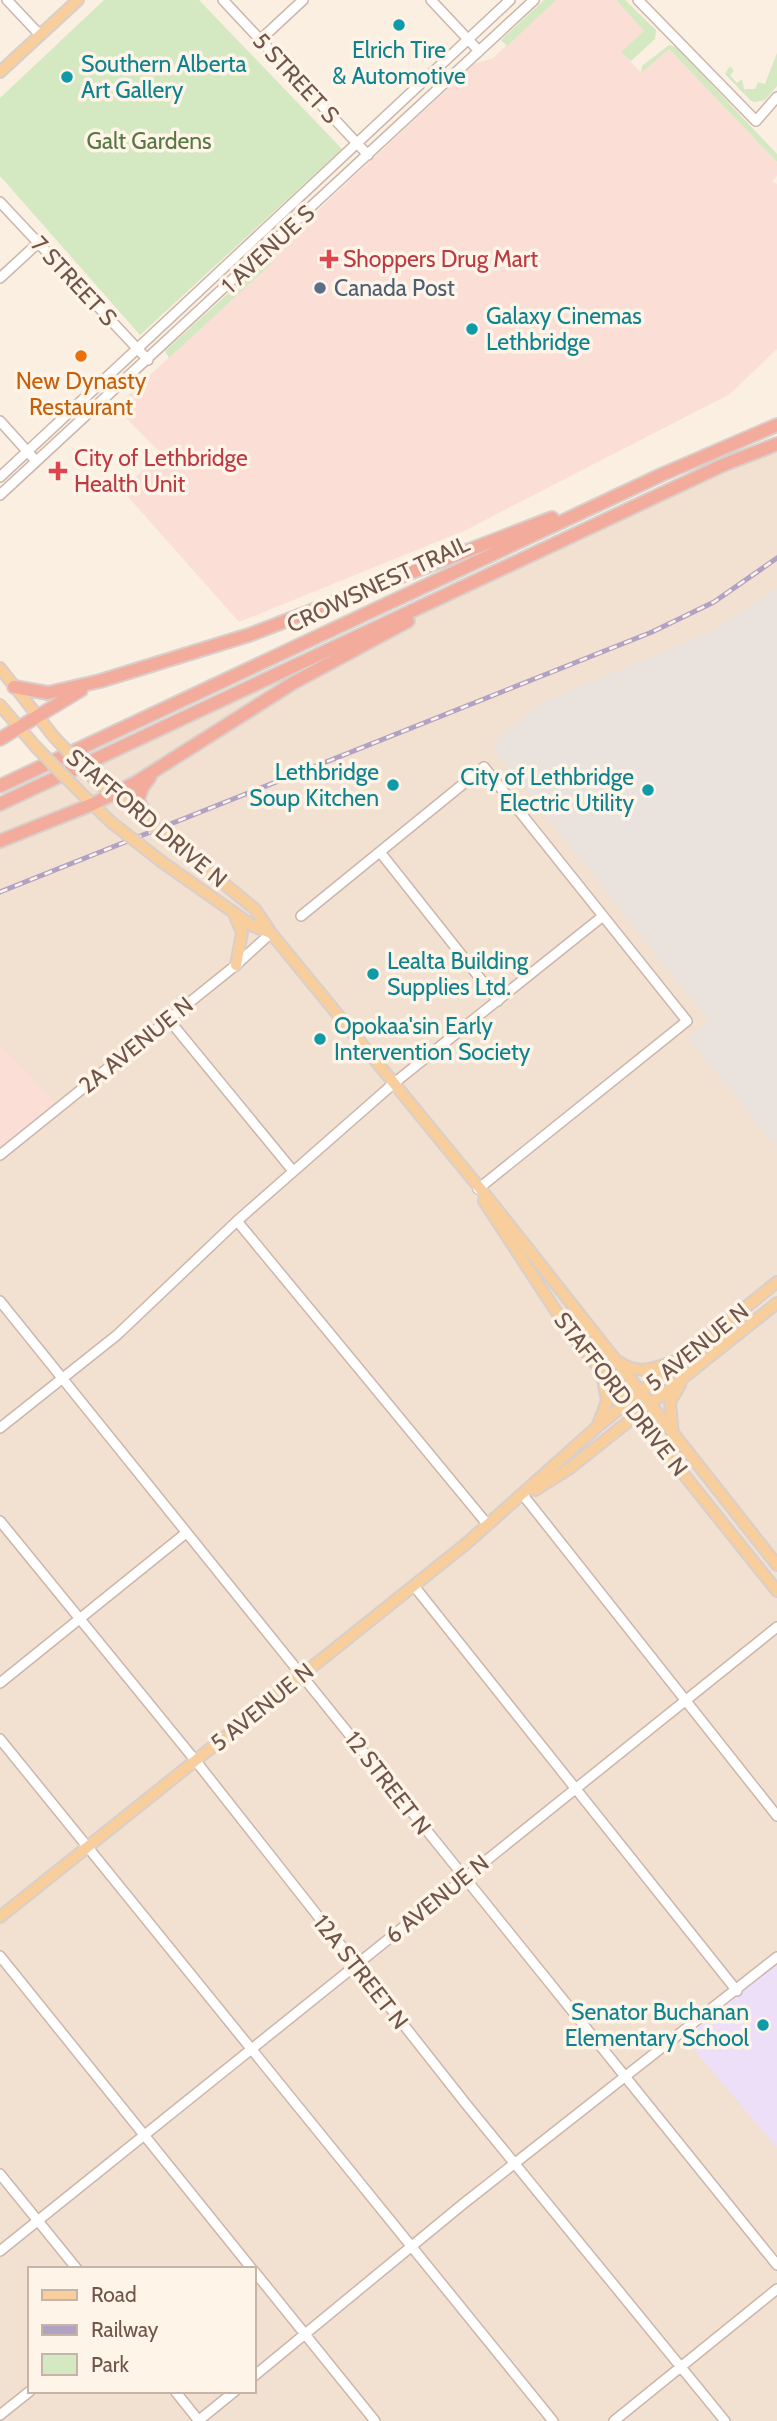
<svg xmlns="http://www.w3.org/2000/svg" width="777" height="2421" font-family="Cabin,sans-serif">
	<style>
		.residential { fill: #f2e0d1; fill-rule: evenodd }
		.commercial { fill: #fbded6 }
		.industrial { fill: #eae2dd }
		.education { fill: #ecdff7 }
		.green { fill: #d4e8c2 }
		.lines { fill: none; stroke-linecap: round; stroke-linejoin: round }
		.minor-casing { stroke: #ccb6aa; stroke-width: 12 }
		.major-casing { stroke: #d8cfcc; stroke-width: 14 }
		.highway-casing { stroke: #d8cfcc; stroke-width: 16 }
		.minor { stroke: #fff; stroke-width: 9 }
		.major { stroke: #f8ce9d; stroke-width: 10 }
		.highway { stroke: #f3ab9b; stroke-width: 12 }
		.rail-casing { stroke: #b1a2c4; stroke-width: 5 }
		.rail { stroke: #fef4e8; stroke-width: 2.5; stroke-dasharray: 8; stroke-linecap: butt }
		.major-bridge-casing { stroke: #d8cfcc; stroke-width: 14; stroke-linecap: butt }
		.major-bridge { stroke: #f8ce9d; stroke-width: 10 }
		.culture-dot { fill: #0f9aa8; stroke: #fef4e8; stroke-width: 2.5 }
		.health-dot { fill: #e0444e; stroke: #fef4e8; stroke-width: 2.5 }
		.service-dot { fill: #5c6f8a; stroke: #fef4e8; stroke-width: 2.5 }
		.food-dot { fill: #e8710a; stroke: #fef4e8; stroke-width: 2.5 }
		.labels { text-anchor: middle; dominant-baseline: central; stroke-width: 7; stroke-linejoin: round; paint-order: stroke }
		.culture-label { font-size: 23px; fill: #0d838f; stroke: #fef4e8; text-anchor: start }
		.street-label { font-size: 23px; fill: #72554a; stroke: #fef4e8 }
		.park-label { font-size: 23px; fill: #567842; stroke: #fef4e8 }
		.health-label { font-size: 23px; fill: #be3a42; stroke: #fef4e8; text-anchor: start }
		.service-label { font-size: 23px; fill: #4e5e75; stroke: #fef4e8; text-anchor: start }
		.food-label { font-size: 23px; fill: #c56008; stroke: #fef4e8 }
	</style>
	<rect width="100%" height="100%" fill="#fbefe2"/>
	<path class="residential" d="M777 444V2421H0V804ZM30 2269H254V2391H30Z"/>
	<path class="commercial" d="M556 0H616L644 31 622 52 641 73 668 48 777 162V176L772 181 777 184V349L730 394 466 530 239 622 122 490 161 453 115 407 271 264 268 257 474 64 493 58Z
		M0 1045 60 1107 0 1155Z"/>
	<path class="industrial" d="M777 588V1148L688 1038 709 1021 493 748 497 740 542 702 711 632Z"/>
	<path class="education" d="M777 1957V2148L681 2034Z"/>
	<path class="green" d="M104 0H199L342 149 140 335 0 176V98Z
		M544 0H556L507 46 501 40Z
		M616 0H625L656 30 655 39 631 61 621 52 644 31Z
		M669 45 676 47 777 154V162L669 49 641 73 642 66Z
		M777 53V86L765 100 754 102 750 100 725 74 730 66 734 71 730 75 737 83 742 79 744 89H755L758 82 765 84Z
		M268 257 271 264 169 358 165 351Z"/>
	<g class="lines">
		<defs>
			<path id="minor" d="M7 0 40 35
				M223 0 368 155
				M431 0 479 51
				M638 0 756 121 777 97
				M260 40 303 0
				M0 202 148 360
				M0 278 38 243
				M0 421 36 461
				M0 477 510 0
				M0 495 534 0
				M380 852 498 1001
				M301 916 484 767 687 1021 478 1189
				M169 1020 293 1171
				M0 1155 236 965 271 933
				M237 1221 488 1525
				M0 1301 777 2265
				M0 1428 117 1335 237 1221 393 1084 603 916
				M523 1495 777 1816
				M0 1521 195 1760 466 2104 725 2421
				M414 1586 737 1991
				M0 1683 186 1533
				M0 1739 553 2421
				M0 1956 252 2269
				M0 2174 77 2269
				M0 2251 777 1627
				M254 2271 375 2421
				M254 2376 463 2204 777 1957
				M175 2391 199 2421
				M0 2415 30 2391
				M198 2421 235 2391
				M614 2421 777 2289"/>
			<path id="major" d="M0 72 78 0
				M0 668 54 737
				M0 705 35 746
				M97 782 147 821
				M79 791 111 822
				M185 852 255 909 271 933 496 1208 777 1565
				M162 862 253 926 271 933
				M235 916 242 933 236 965
				M484 1201 569 1331 777 1591
				M619 1362C639 1376 654 1368 676 1361
				M598 1425 607 1401 602 1373
				M673 1436 670 1402 680 1385
				M535 1490 570 1468 777 1303
				M0 1917 467 1543 598 1426 777 1282"/>
			<path id="highway" d="M14 687 48 693 100 681 249 635 552 518
				M0 739 81 690
				M0 786 661 475 777 425
				M0 804 723 465 777 444
				M148 822 138 800 142 788 150 777
				M0 841 93 804 135 783 293 683 408 621"/>
		</defs>
		<use href="#minor" class="minor-casing"/>
		<use href="#major" class="major-casing"/>
		<use href="#highway" class="highway-casing"/>
		<use href="#minor" class="minor"/>
		<use href="#major" class="major"/>
		<use href="#highway" class="highway"/>
		<defs>
			<path id="rail" d="M0 892 652 632 714 602 777 558"/>
		</defs>
		<use href="#rail" class="rail-casing"/>
		<use href="#rail" class="rail"/>
		<defs>
			<path id="major-bridge" d="M54 737 97 782
				M35 746 79 791
				M111 822 162 862
				M148 822 185 852"/>
		</defs>
		<use href="#major-bridge" class="major-bridge-casing"/>
		<use href="#major-bridge" class="major-bridge"/>
	</g>
	<g class="culture-dot">
		<circle cx="399" cy="25" r="7"/>
		<circle cx="67" cy="77" r="7"/>
		<circle cx="472" cy="329" r="7"/>
		<circle cx="393" cy="785" r="7"/>
		<circle cx="648" cy="790" r="7"/>
		<circle cx="373" cy="974" r="7"/>
		<circle cx="320" cy="1039" r="7"/>
		<circle cx="763" cy="2025" r="7"/>
	</g>
	<g class="health-dot">
		<path d="M325.5 248.5h7v7h7v7h-7v7h-7v-7h-7v-7h7z"/>
		<path d="M54.5 460.5h7v7h7v7h-7v7h-7v-7h-7v-7h7z"/>
	</g>
	<circle class="service-dot" cx="320" cy="288" r="7"/>
	<circle class="food-dot" cx="81" cy="356" r="7"/>
	<g class="labels">
		<g class="culture-label">
			<text x="399" y="50" text-anchor="middle">Elrich Tire<tspan x="399" dy="26">&amp; Automotive</tspan></text>
			<text x="81" y="64">Southern Alberta<tspan x="81" dy="26">Art Gallery</tspan></text>
			<text x="486" y="316">Galaxy Cinemas<tspan x="486" dy="26">Lethbridge</tspan></text>
			<text x="379" y="772" text-anchor="end">Lethbridge<tspan x="379" dy="26">Soup Kitchen</tspan></text>
			<text x="634" y="777" text-anchor="end">City of Lethbridge<tspan x="634" dy="26">Electric Utility</tspan></text>
			<text x="387" y="961">Lealta Building<tspan x="387" dy="26">Supplies Ltd.</tspan></text>
			<text x="334" y="1026">Opokaa'sin Early<tspan x="334" dy="26">Intervention Society</tspan></text>
			<text x="749" y="2012" text-anchor="end">Senator Buchanan<tspan x="749" dy="26">Elementary School</tspan></text>
		</g>
		<g class="street-label">
			<text transform="translate(296 78) rotate(47)">5 STREET S</text>
			<text transform="translate(268 249) rotate(-43)">1 AVENUE S</text>
			<text transform="translate(74 281) rotate(47)">7 STREET S</text>
			<text transform="translate(378 584) rotate(-25)">CROWSNEST TRAIL</text>
			<text transform="translate(147 818) rotate(40)">STAFFORD DRIVE N</text>
			<text transform="translate(136 1045) rotate(-39)">2A AVENUE N</text>
			<text transform="translate(697 1347) rotate(-39)">5 AVENUE N</text>
			<text transform="translate(621 1394) rotate(52)">STAFFORD DRIVE N</text>
			<text transform="translate(262 1707) rotate(-39)">5 AVENUE N</text>
			<text transform="translate(388 1783) rotate(52)">12 STREET N</text>
			<text transform="translate(437 1899) rotate(-39)">6 AVENUE N</text>
			<text transform="translate(361 1972) rotate(52)">12A STREET N</text>
		</g>
		<g class="park-label">
			<text x="149" y="141">Galt Gardens</text>
		</g>
		<g class="health-label">
			<text x="343" y="259">Shoppers Drug Mart</text>
			<text x="74" y="458">City of Lethbridge<tspan x="74" dy="26">Health Unit</tspan></text>
		</g>
		<g class="service-label">
			<text x="334" y="288">Canada Post</text>
		</g>
		<g class="food-label">
			<text x="81" y="381">New Dynasty<tspan x="81" dy="26">Restaurant</tspan></text>
		</g>
	</g>
	<rect x="28" y="2267" width="228" height="126" fill="#fef4e8" stroke="#c6b4a9" stroke-width="2"/>
	<rect x="42" y="2290" width="35" height="10" fill="#f8ce9d" stroke="#c6b4a9" stroke-width="2"/>
	<text x="91" y="2302" font-size="21" fill="#72554a">Road</text>
	<rect x="42" y="2325" width="35" height="10" fill="#b1a2c4" stroke="#c6b4a9" stroke-width="2"/>
	<text x="91" y="2337" font-size="21" fill="#72554a">Railway</text>
	<rect x="42" y="2354" width="35" height="21" fill="#d4e8c2" stroke="#c6b4a9" stroke-width="2"/>
	<text x="91" y="2372" font-size="21" fill="#72554a">Park</text>
</svg>
